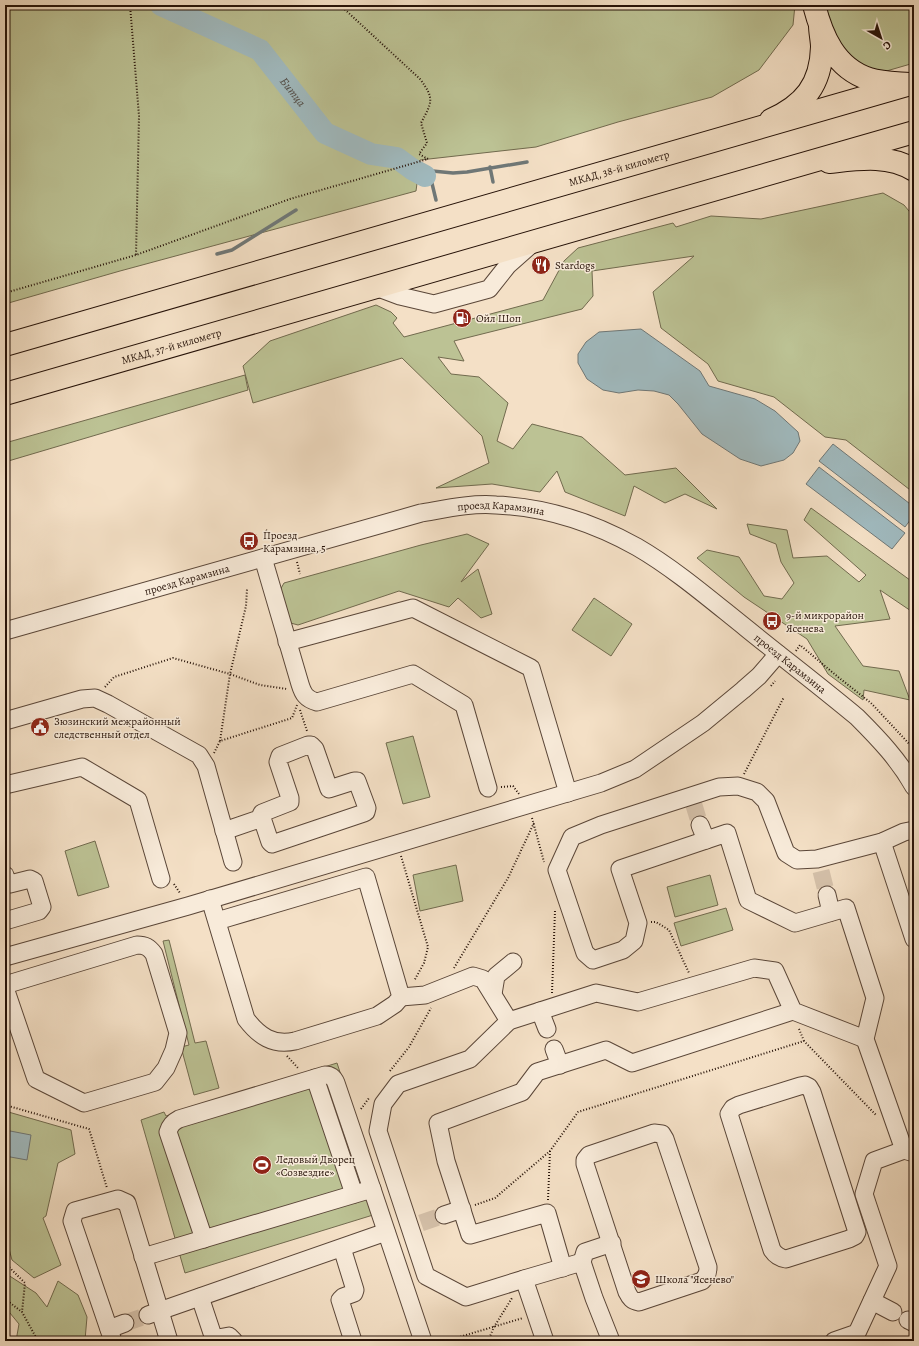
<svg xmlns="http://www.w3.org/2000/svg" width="919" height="1346" font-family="Alegreya,serif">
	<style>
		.green { fill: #bcc294; stroke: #716a4e }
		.water { fill: #a0babf; stroke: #6f7776 }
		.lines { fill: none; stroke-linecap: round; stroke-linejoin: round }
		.stream { stroke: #6f7776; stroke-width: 3.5 }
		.river { stroke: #a0babf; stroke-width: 22 }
		.minor-tunnel { stroke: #d5c1aa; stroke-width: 17; stroke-dasharray: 17 8; stroke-linecap: butt }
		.minor-casing { stroke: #5a4638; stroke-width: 19 }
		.major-casing { stroke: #261208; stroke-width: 24 }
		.highway-casing { stroke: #261208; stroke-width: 24 }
		.path { stroke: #261208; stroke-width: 2; stroke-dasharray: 1 2; stroke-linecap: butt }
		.minor { stroke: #f8ebda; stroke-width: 17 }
		.major { stroke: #f4e0c6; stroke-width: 22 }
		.highway { stroke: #f4e0c6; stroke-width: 22 }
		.labels { text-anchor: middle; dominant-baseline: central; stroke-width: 3; stroke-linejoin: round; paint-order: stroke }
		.street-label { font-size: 11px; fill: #261208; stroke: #f8ebda }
		.poi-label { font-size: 11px; fill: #261208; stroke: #f8ebda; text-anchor: start }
		.water-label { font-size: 12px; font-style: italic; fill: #514d48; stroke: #f8ebda }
	</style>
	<rect width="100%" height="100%" fill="#f4e0c6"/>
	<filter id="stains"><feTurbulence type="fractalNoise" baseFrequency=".005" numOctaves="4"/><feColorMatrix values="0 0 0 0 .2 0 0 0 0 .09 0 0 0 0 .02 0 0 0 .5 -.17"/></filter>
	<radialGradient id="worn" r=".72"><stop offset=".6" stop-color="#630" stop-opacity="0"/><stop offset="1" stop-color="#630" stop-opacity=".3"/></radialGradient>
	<path class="green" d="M5 5H795L793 25 759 70 712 97 618 122 536 147 420 160 416 191 120 271 5 304Z
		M824 5H914V63L883 72 858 66 836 41Z
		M883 193 904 205 914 217V493L846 440 825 437 774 397 718 381 708 364 661 328 653 292 694 256 592 271 593 296 582 309 454 341 464 361 438 357 451 374 479 377 508 403 497 441 513 449 532 424 582 437 625 475 676 468 717 509 685 494 665 503 634 486 625 516 565 492 557 471 540 492 492 484 436 488 489 463 482 436 402 358 253 403 243 366 270 341 376 305 391 312 397 318 393 323 404 337 543 300 564 261 578 248 673 223 676 227 711 216 761 219Z
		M245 375 248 390 5 462V443Z
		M811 508 914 583V613L880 590 890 619 835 626 863 666 899 671 910 700 864 690 863 700 828 674 807 639 744 597 697 558 707 550 739 557 764 596 782 599 794 583 781 562 776 544 750 534 747 524 787 530 793 558 827 556 859 582 866 575 804 520Z
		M467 534 489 544 461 582 478 569 492 614 481 618 458 598 449 607 399 591 298 625 287 622 279 592 284 583 421 545Z
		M594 598 632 624 611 656 572 630Z
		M413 736 430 797 403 804 386 743Z
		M95 841 109 887 78 896 65 851Z
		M456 865 463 901 420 911 413 875Z
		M710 875 718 905 675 917 667 887Z
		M726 908 733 930 681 946 674 923Z
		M169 940 195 1043 206 1041 219 1088 194 1095 181 1047 189 1045 163 941Z
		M337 1063 386 1211 185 1273 141 1120 164 1112 166 1116Z
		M5 1111 71 1130 75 1154 58 1163 46 1216 43 1218 61 1265 34 1278 12 1260 5 1234 7 1233 5 1231Z
		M5 1273 36 1293 47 1307 58 1281 78 1295 87 1317 85 1340 16 1341 19 1324 5 1307Z"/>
	<path class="water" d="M641 329 700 371 709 386 755 399 775 411 798 432 800 441 793 453 784 460 761 466 740 459 702 434 678 404 669 395 654 391 638 390 619 393 603 390 587 379 578 363V354L586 342 599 332Z
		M833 444 914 507V515L905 527 819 461Z
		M819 467 905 533 892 549 806 484Z
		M5 1130 31 1135 27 1160 5 1156Z"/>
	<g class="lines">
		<path class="stream" d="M490 167 493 182
			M412 169 453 173 467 172 527 162
			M429 171 436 200
			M217 254 232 250 296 210"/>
		<path class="river" id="s1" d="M161 5 260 50 325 133 371 154 397 158 412 169 425 176"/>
		<path class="minor-tunnel" d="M693 802 700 825
			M821 871 827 895
			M421 1223 444 1215
			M125 1323 148 1315"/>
		<defs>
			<g id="minor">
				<path d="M376 287 400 296 434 304 489 289 508 265 533 243"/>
				<path d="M263 558 300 684C303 694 306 699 317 702L413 674 464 705 488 788"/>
				<path id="s2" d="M5 631 421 513C445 509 471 503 496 505 546 507 594 523 637 547 675 569 712 601 746 628 783 658 821 687 857 717 879 739 899 760 914 787"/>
				<path d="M287 642 413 608 531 668 568 793"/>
				<path d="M5 721 82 699 95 698 108 704 199 755 206 766 233 862"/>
				<path d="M5 785 82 767 138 800 161 879"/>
				<path d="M700 825 706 840"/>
				<path d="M914 830 904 832 882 842 817 859 797 860 786 853 766 801 757 792 738 786 719 787 601 825 572 837 557 870 585 953 593 960 623 950 634 941 638 923 620 869 727 833 748 900 795 923 846 908 875 998 865 1039 904 1150 914 1153"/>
				<path d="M224 831 262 818 270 842 272 844 364 813 366 812 367 808 357 781H354L329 789 315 749 311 745H308L280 756 278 762 290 798V802L262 813 261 815 262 818"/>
				<path d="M882 842 914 939"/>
				<path d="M5 875 7 882 10 884 30 879 34 881 42 907 39 911 5 921"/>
				<path d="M827 895 831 912"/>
				<path d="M210 899 246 1019C259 1036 273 1046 295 1041L377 1016 395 1004 401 997 366 877 217 921"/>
				<path d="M5 957 188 906 601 783 635 769 703 723 743 690 759 676 778 654"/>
				<path d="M5 985 137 945C145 945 149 947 154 954L178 1033 174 1050 166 1068 155 1082 84 1103 36 1079 5 988"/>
				<path d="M493 994 496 976 513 962"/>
				<path d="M401 997 425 995 473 976 483 979 509 1021"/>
				<path d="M540 1011 547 1029"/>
				<path d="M554 1049 560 1065"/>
				<path d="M315 1078 354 1194"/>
				<path d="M805 1085 809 1087 812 1092 857 1232 855 1236 849 1239 786 1259C780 1258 776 1256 772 1250L729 1114 733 1108 739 1105 800 1086Z"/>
				<path d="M654 1133 662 1134 665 1139 708 1267C708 1274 706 1277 702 1281L639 1302C632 1301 630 1298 627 1292L585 1164V1160L589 1155Z"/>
				<path d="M444 1215 462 1209"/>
				<path d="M204 1239 168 1132C170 1125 173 1122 179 1119L325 1075C331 1075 334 1078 336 1083L372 1189"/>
				<path d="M342 1248 355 1290 354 1293 343 1297 340 1300 353 1341"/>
				<path d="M143 1257 372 1189 423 1341"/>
				<path d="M582 1262 585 1252 612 1243"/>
				<path d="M563 1268 547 1213 470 1235 446 1161 438 1123 522 1092 537 1072 606 1050 632 1063 793 1011"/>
				<path d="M524 1279 582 1262 594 1298 611 1341"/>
				<path d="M200 1297 213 1336 218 1338 229 1336 234 1341"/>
				<path d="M872 1301 893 1312"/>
				<path d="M148 1315 386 1232"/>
				<path d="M908 1320 914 1323"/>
				<path d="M109 1329 125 1323"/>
				<path d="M113 1341 72 1221 75 1211 118 1199 127 1203 169 1341"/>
				<path d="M545 1341 524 1279 466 1297 426 1276 378 1131 383 1104 398 1084 470 1059 509 1021 596 993 638 1002 754 968 775 971 793 1011 865 1039"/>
				<path d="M834 1341 857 1333 888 1266 864 1194 874 1161 904 1150"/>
			</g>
			<path id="major" d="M814 5C822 36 835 68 869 79 881 83 896 83 909 84
				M771 120C804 105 821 85 822 47 822 40 820 33 820 25
				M829 162C858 159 888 154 914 170"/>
			<g id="highway">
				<path id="s3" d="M5 345 914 83"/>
				<path id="s4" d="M5 394 914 132"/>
			</g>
		</defs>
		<use href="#minor" class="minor-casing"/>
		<use href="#major" class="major-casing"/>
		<use href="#highway" class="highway-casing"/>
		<path class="path" d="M130 5 139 116 136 255
			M5 293 136 255 290 199 428 159 419 154 427 143 421 123C432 102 435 99 420 79L340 5
			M266 530 276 540
			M297 562 300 574
			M796 651 800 645 838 677 871 703 914 749
			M771 686 775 681
			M105 687 114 677 173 658 230 674 260 685 287 689
			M300 710 307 731
			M220 741 230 674 246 606 247 589
			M214 753 220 741 292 718 297 705
			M744 774 784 697
			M501 787 513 786 519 794
			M532 818 544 862
			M401 856 428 947 424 963 414 981
			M174 884 180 893
			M651 922H656L669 930 689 973
			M454 968 508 878 534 823
			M552 993 555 911
			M799 1029 804 1041
			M287 1056 298 1068
			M390 1071 409 1047 431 1008
			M5 1105 89 1129 107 1188
			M361 1109 369 1098
			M548 1200 550 1151
			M475 1205 495 1198 550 1151 578 1112 804 1041 876 1115
			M5 1263 25 1283 22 1312
			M5 1299 22 1312 38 1341
			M446 1341 523 1318
			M488 1341 494 1327 512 1298"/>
		<use href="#minor" class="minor"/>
		<use href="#major" class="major"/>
		<use href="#highway" class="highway"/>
	</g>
	<defs>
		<symbol id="restaurant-disc" viewBox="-11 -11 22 22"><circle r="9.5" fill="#8f2418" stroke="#f8ebda"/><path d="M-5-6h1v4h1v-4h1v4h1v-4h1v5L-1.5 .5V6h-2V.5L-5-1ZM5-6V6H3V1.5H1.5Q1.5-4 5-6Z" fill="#fff"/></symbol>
		<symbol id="fuel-disc" viewBox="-11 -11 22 22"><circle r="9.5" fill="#8f2418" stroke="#f8ebda"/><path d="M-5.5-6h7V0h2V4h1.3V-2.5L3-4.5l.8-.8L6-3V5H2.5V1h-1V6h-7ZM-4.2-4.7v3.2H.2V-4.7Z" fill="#fff"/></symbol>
		<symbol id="bus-disc" viewBox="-11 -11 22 22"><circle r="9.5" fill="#8f2418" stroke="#f8ebda"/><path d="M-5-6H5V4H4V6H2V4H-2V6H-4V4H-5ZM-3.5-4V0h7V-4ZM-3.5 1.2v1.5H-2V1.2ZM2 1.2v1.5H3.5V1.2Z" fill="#fff"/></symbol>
		<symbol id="civic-disc" viewBox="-11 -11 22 22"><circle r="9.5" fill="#8f2418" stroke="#f8ebda"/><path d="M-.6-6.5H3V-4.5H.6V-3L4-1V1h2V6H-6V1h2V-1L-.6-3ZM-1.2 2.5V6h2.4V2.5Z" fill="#fff"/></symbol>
		<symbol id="stadium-disc" viewBox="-11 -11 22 22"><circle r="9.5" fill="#8f2418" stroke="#f8ebda"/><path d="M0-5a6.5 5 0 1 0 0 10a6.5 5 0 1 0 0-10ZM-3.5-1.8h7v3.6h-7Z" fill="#fff"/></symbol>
		<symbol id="school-disc" viewBox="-11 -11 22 22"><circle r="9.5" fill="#8f2418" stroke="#f8ebda"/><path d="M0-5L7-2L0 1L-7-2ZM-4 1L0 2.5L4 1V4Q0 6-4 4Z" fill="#fff"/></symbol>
	</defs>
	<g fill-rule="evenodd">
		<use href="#restaurant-disc" x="530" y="254" width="22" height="22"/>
		<use href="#fuel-disc" x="451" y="307" width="22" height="22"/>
		<use href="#bus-disc" x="238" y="530" width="22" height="22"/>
		<use href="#bus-disc" x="761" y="610" width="22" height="22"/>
		<use href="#civic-disc" x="29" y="716" width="22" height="22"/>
		<use href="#stadium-disc" x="251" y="1154" width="22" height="22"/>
		<use href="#school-disc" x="630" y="1268" width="22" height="22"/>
	</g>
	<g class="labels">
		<g class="street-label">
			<text stroke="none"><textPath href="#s3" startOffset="639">МКАД, 38-й километр</textPath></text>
			<text stroke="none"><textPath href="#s4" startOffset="173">МКАД, 37-й километр</textPath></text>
			<text stroke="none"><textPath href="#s2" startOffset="513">проезд Карамзина</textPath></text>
			<text stroke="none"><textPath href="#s2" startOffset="189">проезд Карамзина</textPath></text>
			<text stroke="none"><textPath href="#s2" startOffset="849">проезд Карамзина</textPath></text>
		</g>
		<g class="poi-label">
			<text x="555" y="265">Stardogs</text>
			<text x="476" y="318">Ойл Шоп</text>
			<text x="263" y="535">Проезд<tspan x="263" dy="13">Карамзина, 5</tspan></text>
			<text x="786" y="615">9-й микрорайон<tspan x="786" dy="13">Ясенева</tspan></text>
			<text x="54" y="721">Зюзинский межрайонный<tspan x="54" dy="13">следственный отдел</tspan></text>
			<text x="276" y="1159">Ледовый Дворец<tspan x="276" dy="13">«Созвездие»</tspan></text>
			<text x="655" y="1279">Школа "Ясенево"</text>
		</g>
		<g class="water-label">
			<text stroke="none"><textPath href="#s1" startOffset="162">Битца</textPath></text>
		</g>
	</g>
	<rect width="919" height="1346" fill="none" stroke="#f4e0c6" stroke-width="20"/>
	<rect x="6" y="6" width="907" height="1334" fill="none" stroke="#261208" stroke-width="2"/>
	<rect x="10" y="10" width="899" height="1326" fill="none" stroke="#261208"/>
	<g transform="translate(881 38) rotate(141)" stroke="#f8ebda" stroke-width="3" paint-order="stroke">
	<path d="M0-3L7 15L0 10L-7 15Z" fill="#261208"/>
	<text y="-6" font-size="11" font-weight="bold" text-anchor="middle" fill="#261208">С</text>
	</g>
	<rect width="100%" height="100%" filter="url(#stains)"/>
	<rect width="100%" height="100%" fill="url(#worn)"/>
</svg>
